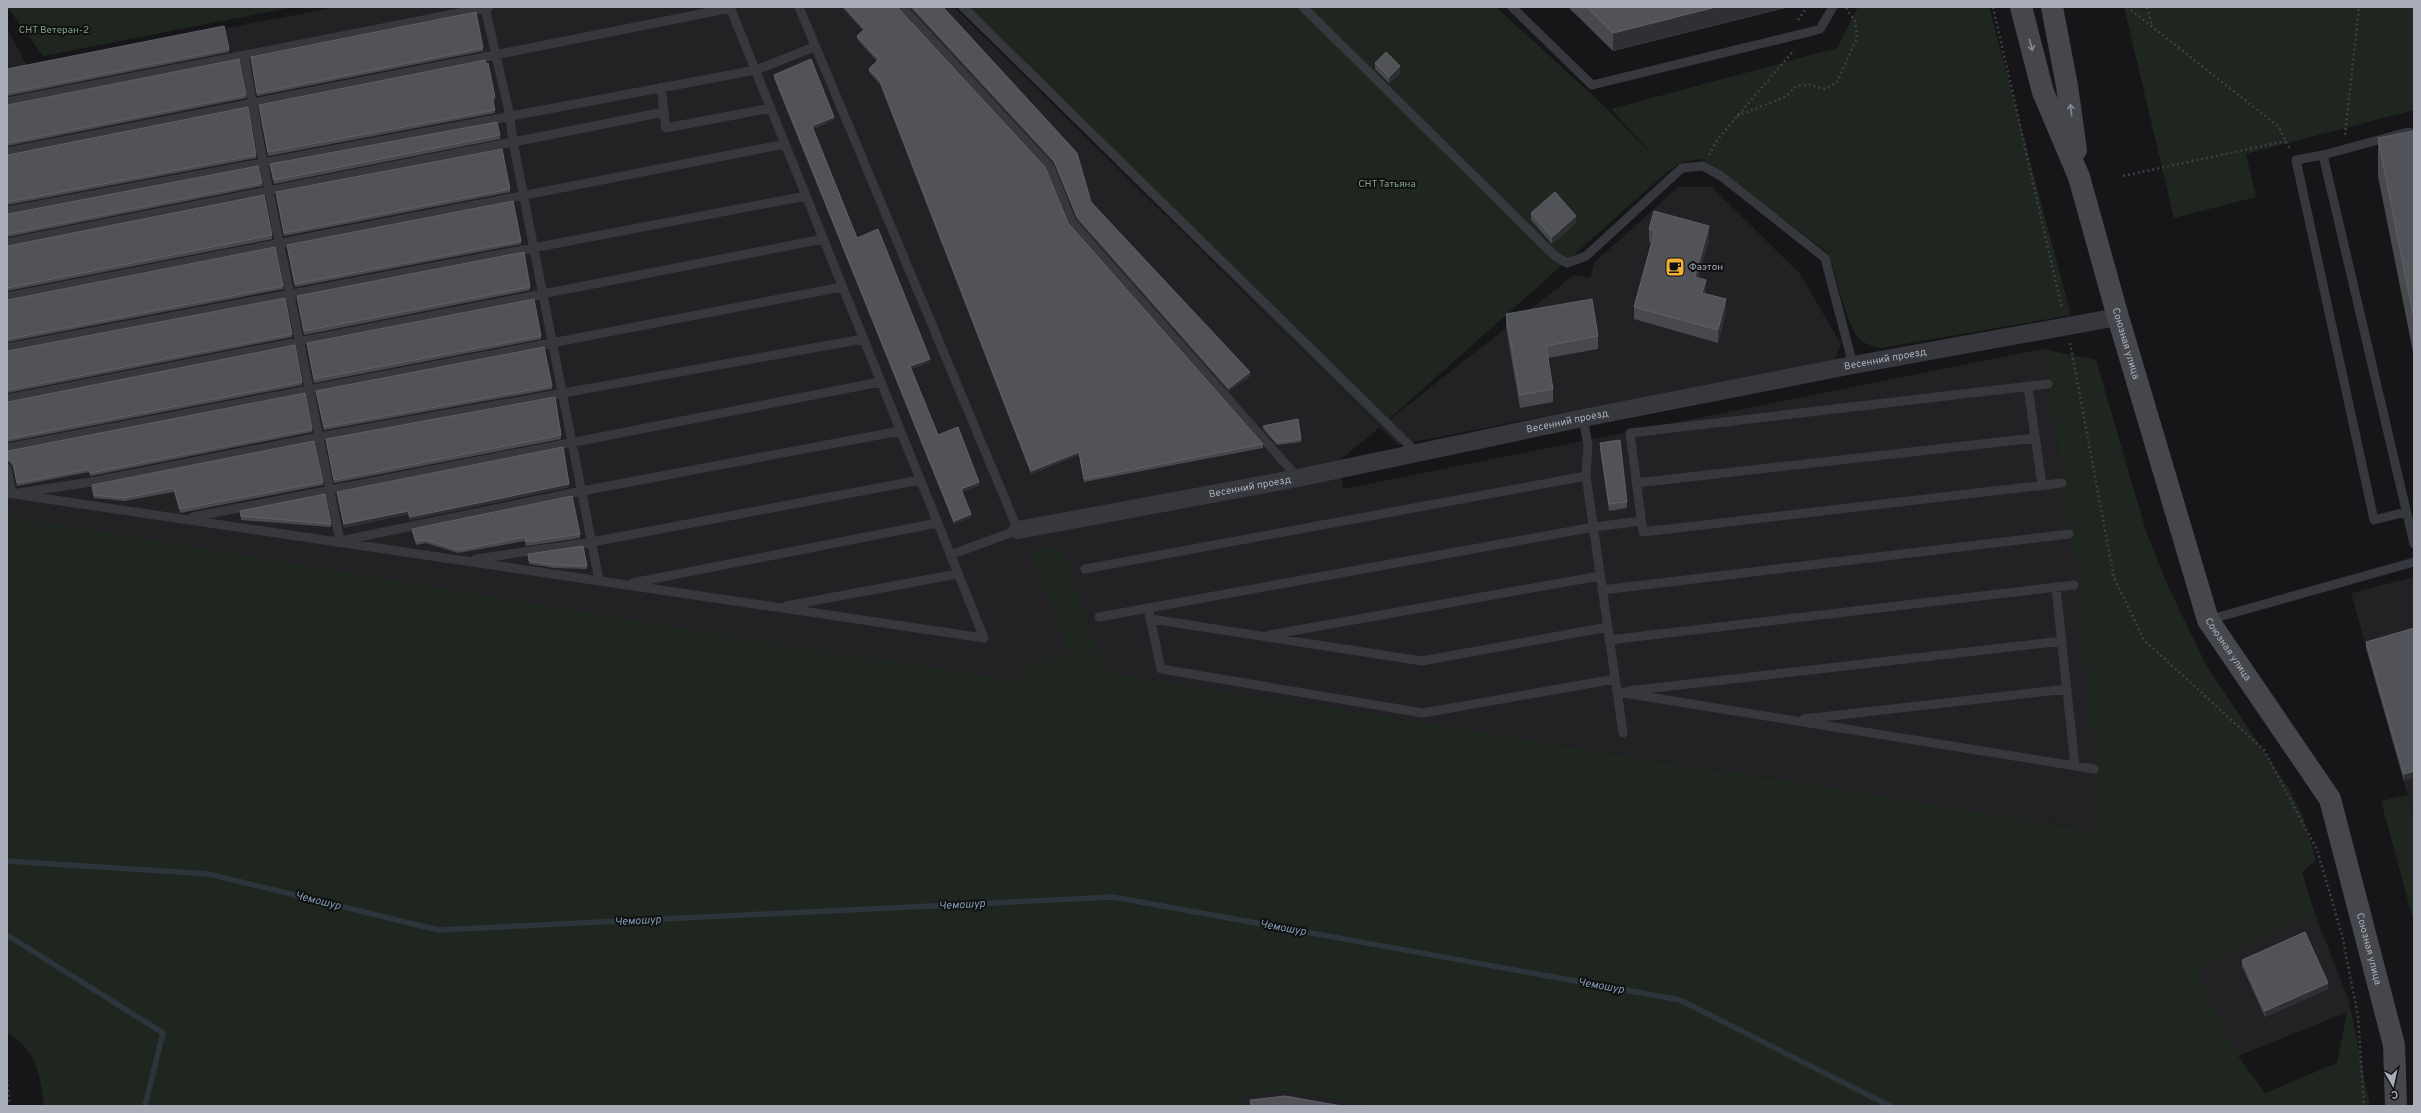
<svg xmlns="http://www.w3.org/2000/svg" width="2421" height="1113" font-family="Overpass,sans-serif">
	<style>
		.built { fill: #222225 }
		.green { fill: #1e261f }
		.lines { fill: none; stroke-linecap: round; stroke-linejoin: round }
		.stream { stroke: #2c353c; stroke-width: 5.5 }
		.path { stroke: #3d3f44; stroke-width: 2.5; stroke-dasharray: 2 3; stroke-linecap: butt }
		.service { stroke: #37383d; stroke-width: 9 }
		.minor { stroke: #37383d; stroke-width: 18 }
		.secondary { stroke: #45474d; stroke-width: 22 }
		.wall { fill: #47494d }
		.shaded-wall { fill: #2f3033 }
		.building { fill: #525359; stroke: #5f6168 }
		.oneway { stroke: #858993 }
		.labels { text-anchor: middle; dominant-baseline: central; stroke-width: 4; stroke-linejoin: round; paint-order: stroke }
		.park-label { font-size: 10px; fill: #7fa381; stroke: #111113 }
		.poi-label { font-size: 10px; fill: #a8adb8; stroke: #111113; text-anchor: start }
		.street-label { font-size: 10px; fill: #a8adb8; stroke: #111113 }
		.water-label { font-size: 11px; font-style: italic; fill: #7f9bb3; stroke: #111113 }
	</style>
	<rect width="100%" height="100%" fill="#161618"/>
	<path class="built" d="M336 7H954L1380 427 1574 275 1590 278 1594 263 1678 187H1712L1800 274 1841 344 1835 360 1398 445 1380 427 1340 460 1343 489 2042 349 2077 572 2100 831 1106 672 1061 546 1030 553 1070 654 1017 670 1022 683 7 517V29L28 67Z
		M2414 577V817L2351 593Z
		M2315 914 2349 1001 2347 1012 2238 1056 2196 968Z
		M1284 1091 1375 1106H1242L1241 1097Z"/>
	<path class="green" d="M10 7H293L43 56 8 8Z
		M958 7H1496L1600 102 1657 160 1611 109 1837 48 1858 7H1989L2071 315 1881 348C1875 346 1868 345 1863 342 1846 331 1837 272 1827 252L1703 159 1682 162 1668 171 1380 427Z
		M2124 7H2414V110L2246 154 2256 197 2174 218Z
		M2042 349 2096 360 2146 531 2167 584 2207 667 2288 787 2303 817 2316 860 2302 872 2315 914 2196 968 2238 1056 2265 1093 2337 1063 2349 1001 2370 1106H1375L1284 1091 1241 1097 1242 1106H44C40 1074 37 1050 7 1033V517L1022 683 1017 670 1070 654 1030 553 1061 546 1106 672 2099 831 2077 572Z
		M2408 795 2414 818V923L2381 801Z"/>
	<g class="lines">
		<path class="stream" d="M7 861 209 874 438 930 1113 897 1680 1000 1890 1106
			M7 935 163 1033 145 1106"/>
		<path class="path" d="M1993 7 2062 309
			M2127 7 2278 126 2290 149
			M2147 7 2152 25
			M1798 20 1807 7
			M1737 116 1787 96 1796 86 1810 85 1825 89 1837 82 1857 38 1855 21 1846 8
			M2345 135 2359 7
			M1709 155 1717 140 1794 50
			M2123 176 2286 141
			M2070 343 2114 578 2144 640 2264 750 2317 850 2342 935 2358 1016 2364 1106
			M7 1080 10 1106"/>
		<path class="service" d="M730 7 984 638
			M799 7 1018 530 950 555
			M902 7 1050 167 1072 222 1298 478
			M963 7 1417 453
			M1303 7 1555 256 1567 263 1586 256 1682 168 1703 166 1721 176 1825 258 1853 365
			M1512 7 1592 85 1809 32 1820 29 1833 7
			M485 8 510 116 513 142 599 580
			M244 55 263 162 340 541 582 491 900 431
			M661 87 666 128 771 108
			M7 102 489 7
			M2414 134 2408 132 2323 155 2414 544
			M7 152 731 8
			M2323 155 2296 160 2374 520 2406 512
			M7 211 756 70 814 47
			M7 243 664 112
			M7 297 785 144
			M7 348 806 196
			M2048 384 1630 433 1643 532 2062 483
			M2028 387 2042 485
			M7 399 823 239
			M1583 418 1588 445 1586 476 1623 733
			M7 448 842 287
			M7 468 12 494 91 482 319 437 863 339
			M1636 483 2035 438
			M7 493 984 638
			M193 517 880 382
			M476 559 592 542 920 480
			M1085 569 1586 476
			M632 583 937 523
			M2056 588 2075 766
			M1602 590 2069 534
			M786 606 957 574
			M1148 608 1161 669 1423 713 1615 679
			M1099 617 1594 527 1641 521
			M1151 619 1422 661 1608 627
			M2208 620 2414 562
			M1269 635 1600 576
			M1609 640 2074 585
			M1628 691 2062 641
			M1617 692 2094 769
			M1804 719 2067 689"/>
		<path class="minor" id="s1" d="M1018 530 1298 478 1583 418 1853 365 2118 317"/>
		<g class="secondary">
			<path id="s2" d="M2021 7 2043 92 2079 177 2118 317 2208 620 2330 799 2394 1045 2396 1106"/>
			<path d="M2052 7 2067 86 2076 150"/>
		</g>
	</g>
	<path class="wall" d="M842 7H898V8L1068 223 1263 444V448L1084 482 1079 455 1031 474 880 84 869 72V69L877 61 857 39V36L863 30Z
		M910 7H943L1091 202 1250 376 1229 391 1077 219 1054 163Z
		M1568 7H1789L1613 51Z
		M483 48V51L257 96 251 60V57Z
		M229 49V52L7 96V69Z
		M1375 63 1400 73 1389 83 1375 69Z
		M774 75 834 120 813 129 857 238 930 362 911 369 938 435 979 485 962 492 971 517 954 524 774 78Z
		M246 95V98L7 146V104L8 105Z
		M495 97V100L493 101 495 113 268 156 259 108V105Z
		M2414 131V357L2378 176V138Z
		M500 135V139L274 184 270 168V164Z
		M7 154 8 155H256V158L7 205Z
		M262 183V186L7 237V213L8 214Z
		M510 189V192L284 236 276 196V192Z
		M1531 213 1576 223 1552 244 1531 220Z
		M1649 229 1709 239 1698 278 1705 294 1726 312 1718 343 1634 319V307L1651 243 1649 242Z
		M272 235V239L7 291V245L8 246Z
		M521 241V244L295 287 287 248V245Z
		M283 286V289L7 342V299L8 300Z
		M530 287V290L304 335 297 299V296Z
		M1506 314 1598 336V349L1548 358 1553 389V402L1520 408 1506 327Z
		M292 334V337L7 393V350L8 351Z
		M541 336V339L314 383 307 346V343Z
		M302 382V385L7 442V401L8 402Z
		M552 386V389L324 430 316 394V391Z
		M1263 426 1301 439V442L1277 445 1263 429Z
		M312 429V432L90 476 89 472 17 486 13 466 9 462 7 463V450L8 451Z
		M561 435V439L334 483 326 442V439Z
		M1600 443 1627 502V508L1609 511 1600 449Z
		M323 482V485L180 513 174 492 124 501 94 498 92 488V485Z
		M569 487 410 520 408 514 344 528 337 495V492Z
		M240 511 331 524V527L241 520Z
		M412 529 580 534V538L526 546 525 541 458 553 426 543 416 545 412 532Z
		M528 554 587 566V569L554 568 529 564Z
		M2414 628 2404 781 2366 648V642Z
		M2242 960 2328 989 2265 1017 2242 966Z"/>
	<path class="shaded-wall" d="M1716 7H1789L1613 51V33Z
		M1400 66V73L1389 83V77Z
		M834 117V120L812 129V126Z
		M1576 216V223L1552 244V237Z
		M1709 226V239L1695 290V277Z
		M1706 280V293L1702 306V293Z
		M1726 299V312L1718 343V330Z
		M930 359V362L910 370V366Z
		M1250 372V376L1229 391V388Z
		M1079 452V455L1031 474V471Z
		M979 482V485L961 492V489Z
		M569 484V487L410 520V517Z
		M408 511V514L344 528V524Z
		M971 514V517L954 524V521Z
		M2414 771V778L2404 781V774Z
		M2328 983V989L2265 1017V1011Z"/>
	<path class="building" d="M845 7H898V8L1045 167 1068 223 1263 444 1084 479 1079 452 1031 471 880 80 869 69 879 59 857 36 865 29Z
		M913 7H943L1077 153 1091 202 1250 372 1229 388 1077 216 1054 160Z
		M1587 7H1716L1613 33Z
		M476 12 483 48 257 93 251 57Z
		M224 26 229 49 7 93V69Z
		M1386 52 1400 66 1389 77 1375 63Z
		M239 59 246 95 7 143V104L8 105Z
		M811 59 834 117 812 126 857 238 878 229 930 359 910 366 938 435 958 427 979 482 961 489 971 514 954 521 774 75Z
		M485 60 486 64 488 63 495 97H492L495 110 268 152 259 105Z
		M248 107 256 155 7 202V154L8 155Z
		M497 122 500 135 274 180 270 164Z
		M2414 131V319L2378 138Z
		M502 149 510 189 284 233 276 192Z
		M258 166 262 183 7 234V213L8 214Z
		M1555 192 1576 216 1552 237 1531 213Z
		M264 195 272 235 7 288V245L8 246Z
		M513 201 521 241 295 284 287 245Z
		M1654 211 1709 226 1695 277 1706 280 1702 293 1726 299 1718 330 1634 307 1655 231 1649 229Z
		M275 247 283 286 7 339V299L8 300Z
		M524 252 530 287 304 331 297 296Z
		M285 298 292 334 7 390V350L8 351Z
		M534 299 541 336 314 379 307 343Z
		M1592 299 1598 336 1546 346 1553 389 1520 395 1506 314Z
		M295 345 302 382 7 439V401L8 402Z
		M544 347 552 386 324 427 316 391Z
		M305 393 312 429 90 473 89 469 17 483 13 463 9 459 7 460V450L8 451Z
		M555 397 561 435 334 480 326 439Z
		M1298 419 1301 439 1277 442 1263 426Z
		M1620 440 1627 502 1609 504 1600 443Z
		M314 441 323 482 180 509 174 488 124 498 94 495 92 485Z
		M563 447 569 484 410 517 408 511 344 524 337 492Z
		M325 494 331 524 241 516 240 511Z
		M572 496 580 534 526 542 525 537 458 550 426 540 416 541 412 529Z
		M583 546 587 566 554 565 529 561 528 554Z
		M2414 628V771L2404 774 2366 642Z
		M2305 932 2328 983 2265 1011 2242 960Z
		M1285 1096 1342 1106H1251L1250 1100Z"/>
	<defs><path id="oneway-shaft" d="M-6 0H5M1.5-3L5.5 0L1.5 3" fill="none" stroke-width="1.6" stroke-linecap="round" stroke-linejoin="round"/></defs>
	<g class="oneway">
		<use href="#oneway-shaft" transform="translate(2031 45) rotate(75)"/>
		<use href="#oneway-shaft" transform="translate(2071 110) rotate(-97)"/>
	</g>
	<defs>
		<symbol id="cafe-square" viewBox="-11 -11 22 22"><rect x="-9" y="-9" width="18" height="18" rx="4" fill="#f2b134" stroke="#111113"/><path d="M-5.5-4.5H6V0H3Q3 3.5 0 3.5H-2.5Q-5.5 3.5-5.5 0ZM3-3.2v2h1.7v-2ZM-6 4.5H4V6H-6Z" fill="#111"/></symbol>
	</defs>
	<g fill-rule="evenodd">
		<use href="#cafe-square" x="1664" y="256" width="22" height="22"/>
	</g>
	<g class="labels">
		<g class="park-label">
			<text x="54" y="30">СНТ Ветеран-2</text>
			<text x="1387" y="184">СНТ Татьяна</text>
		</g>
		<g class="poi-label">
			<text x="1689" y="267">Фаэтон</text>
		</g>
		<g class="street-label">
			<text stroke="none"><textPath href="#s2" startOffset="353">Союзная улица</textPath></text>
			<text stroke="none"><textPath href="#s1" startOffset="884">Весенний проезд</textPath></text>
			<text stroke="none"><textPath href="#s1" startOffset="560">Весенний проезд</textPath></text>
			<text stroke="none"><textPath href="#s1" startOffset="236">Весенний проезд</textPath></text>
			<text stroke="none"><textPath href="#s2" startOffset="677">Союзная улица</textPath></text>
			<text stroke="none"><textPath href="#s2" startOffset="1013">Союзная улица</textPath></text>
		</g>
		<g class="water-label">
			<text transform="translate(318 901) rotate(14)">Чемошур</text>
			<text transform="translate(962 905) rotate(-3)">Чемошур</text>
			<text transform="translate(638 921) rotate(-3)">Чемошур</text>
			<text transform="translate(1283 928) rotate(10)">Чемошур</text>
			<text transform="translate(1601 986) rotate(10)">Чемошур</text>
		</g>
	</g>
	<rect width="2421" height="1113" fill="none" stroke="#a8adb8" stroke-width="16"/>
	<g transform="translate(2393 1085) rotate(171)" stroke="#111113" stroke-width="3" paint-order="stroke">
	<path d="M0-3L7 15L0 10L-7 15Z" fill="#a8adb8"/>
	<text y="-6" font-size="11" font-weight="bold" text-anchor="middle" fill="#a8adb8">С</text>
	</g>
</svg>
